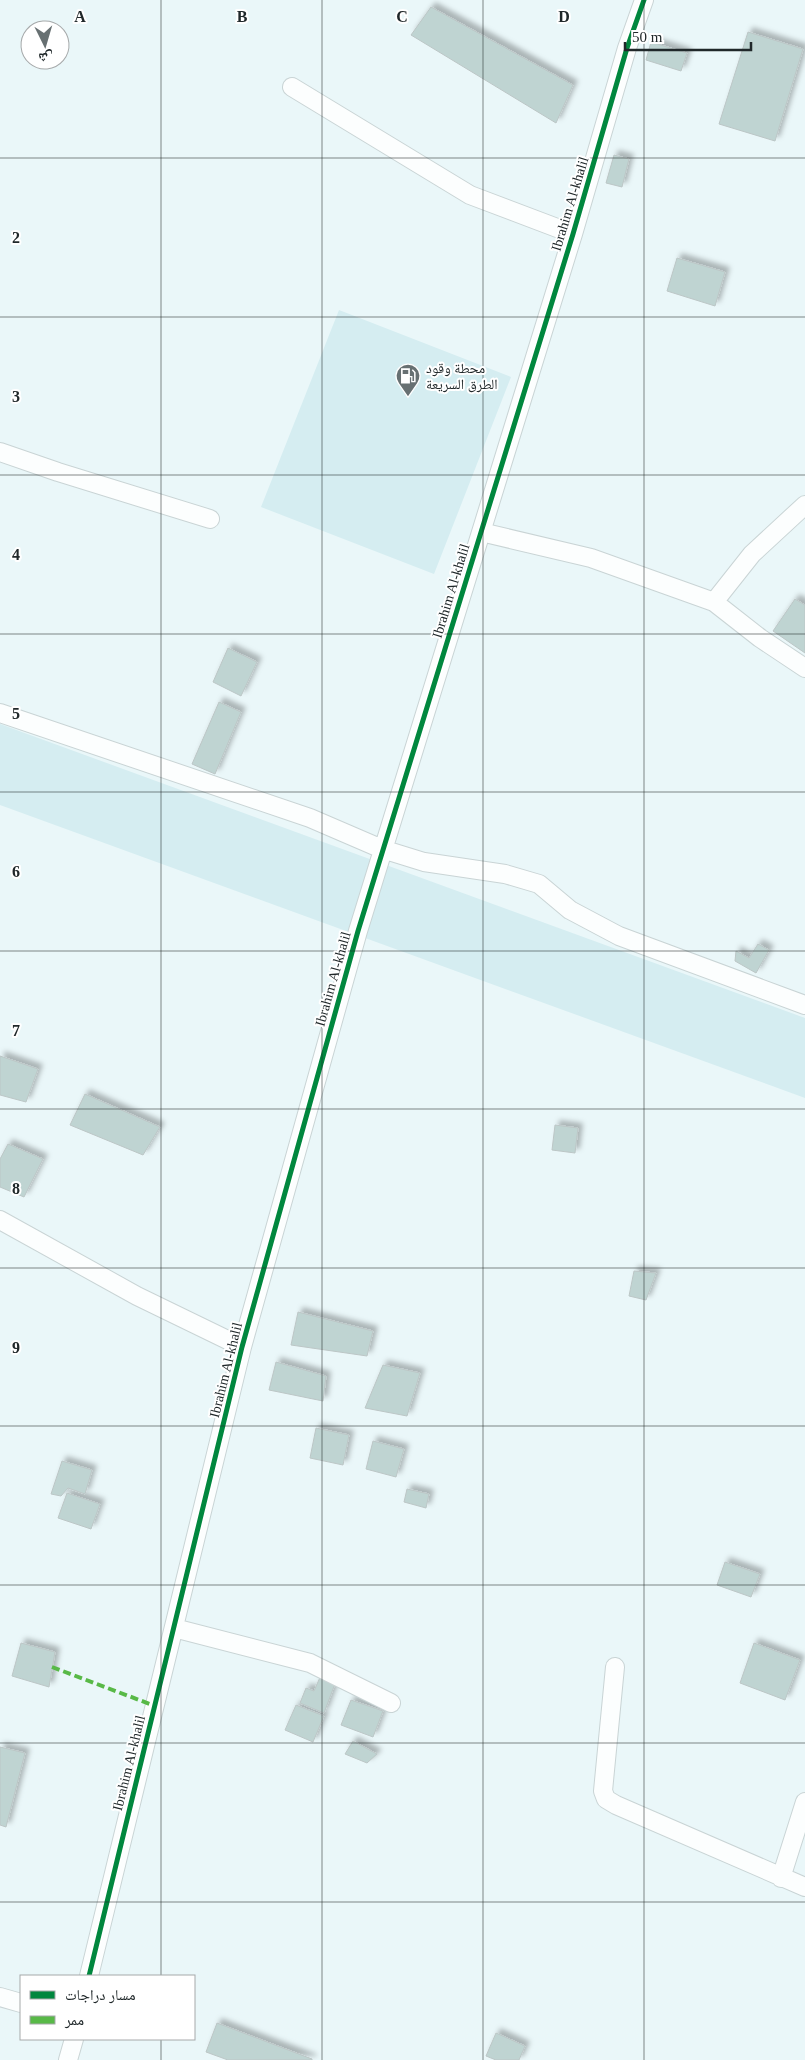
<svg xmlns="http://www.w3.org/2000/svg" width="805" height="2060" font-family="'Times New Roman','Noto Naskh Arabic',serif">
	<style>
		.built { fill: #d5edf1 }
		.building { fill: #bfd4d2; stroke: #bcc6c6; filter: url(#shadow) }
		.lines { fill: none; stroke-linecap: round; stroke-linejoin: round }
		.minor-casing { stroke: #c9d4d5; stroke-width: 20 }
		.minor { stroke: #fcfefe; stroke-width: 18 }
		.quiet { stroke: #58b947; stroke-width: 4; stroke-dasharray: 8 4; stroke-linecap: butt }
		.cycleway-casing { stroke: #fff; stroke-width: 8 }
		.cycleway { stroke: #00873e; stroke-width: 5 }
		.grid { fill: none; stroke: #20282a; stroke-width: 1; stroke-opacity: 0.55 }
		.labels { text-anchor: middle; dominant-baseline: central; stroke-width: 4; stroke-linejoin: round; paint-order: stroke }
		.street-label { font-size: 14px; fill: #20282a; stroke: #fff }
		.poi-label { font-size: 14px; fill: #20282a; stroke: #fff; text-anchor: start }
		.grid-label { font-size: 16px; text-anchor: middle; font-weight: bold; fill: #20282a; stroke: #fff; stroke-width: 4; stroke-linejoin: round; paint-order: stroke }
	</style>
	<defs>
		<filter id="shadow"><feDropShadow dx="4.5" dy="-4.5" stdDeviation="2.5" flood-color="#0004"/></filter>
	</defs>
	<rect width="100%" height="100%" fill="#eaf7f9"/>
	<path class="built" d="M339 310 511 377 434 574 261 507Z
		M0 724 805 1018V1098L0 805Z"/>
	<path class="building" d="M431 7 573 85 556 123 411 35Z
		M748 32 803 49 775 141 719 124Z
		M651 42 687 53 681 71 646 60Z
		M614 155 629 159 622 187 606 183Z
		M677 258 725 272 715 306 667 291Z
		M795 599 805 605V653L773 631Z
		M228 648 257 662 241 696 213 682Z
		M219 702 241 712 215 774 192 764Z
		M758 944 769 950 756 973 735 961 736 951 749 958Z
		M0 1056 38 1069 26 1102 0 1095Z
		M85 1094 160 1127 143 1155 70 1125Z
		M555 1125 578 1128 575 1153 552 1150Z
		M8 1144 43 1159 24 1197 0 1187V1159Z
		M634 1271 656 1273 646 1300 629 1296Z
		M298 1312 373 1331 367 1356 291 1345Z
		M276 1362 326 1376 323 1401 269 1390Z
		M383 1365 420 1373 407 1416 365 1408Z
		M316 1428 349 1435 343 1465 310 1458Z
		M373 1441 404 1449 396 1477 366 1469Z
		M62 1461 92 1470 85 1494 68 1488 61 1496 51 1494Z
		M407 1489 429 1494 426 1508 404 1502Z
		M67 1493 100 1504 91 1529 58 1518Z
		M725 1562 760 1574 751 1597 717 1585Z
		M21 1643 55 1652 49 1687 12 1676Z
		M754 1643 800 1660 785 1700 740 1683Z
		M321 1675 336 1681 324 1713 300 1703 306 1688 314 1691Z
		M351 1700 383 1711 373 1737 341 1725Z
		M296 1705 324 1716 313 1742 285 1730Z
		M353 1741 377 1754 367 1763 345 1754Z
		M0 1747 25 1753 6 1827 0 1825Z
		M217 2023 312 2059V2060H228L206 2052Z
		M496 2033 525 2046 519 2060H496L486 2056Z"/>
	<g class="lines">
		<defs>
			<path id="minor" d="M292 87 470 195 573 234
				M0 452 58 472 210 519
				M481 532 591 558 714 602 760 638 805 668
				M714 602 752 554 805 505
				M0 713 310 818 382 849 424 862 505 874 539 884 570 910 619 936 805 1005
				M0 1220 137 1296 242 1347
				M174 1628 310 1663 391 1703
				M615 1667 603 1791 606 1799 616 1805 805 1887
				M781 1878 805 1802
				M89 1976 242 1347 358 931 573 234 627 48 644 0
				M0 1997 21 2003
				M68 2060 74 2039"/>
		</defs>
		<use href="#minor" class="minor-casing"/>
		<use href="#minor" class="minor"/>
		<path class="quiet" d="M52 1667 155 1706"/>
		<defs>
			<path id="cycleway" d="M89 1976 242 1347 358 931 573 234 627 48 644 0"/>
		</defs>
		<use href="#cycleway" class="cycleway-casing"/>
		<use href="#cycleway" class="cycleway"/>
	</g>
	<path class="grid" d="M161 0V1976M322 0V2060M483 0V2060M644 0V2060M0 158H805M0 317H805M0 475H805M0 634H805M0 792H805M0 951H805M0 1109H805M0 1268H805M0 1426H805M0 1585H805M0 1743H805M0 1902H805M161 2039V2060"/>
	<defs>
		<symbol id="fuel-pin" viewBox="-11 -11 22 30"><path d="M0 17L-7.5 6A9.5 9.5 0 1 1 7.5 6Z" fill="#677072" stroke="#fff"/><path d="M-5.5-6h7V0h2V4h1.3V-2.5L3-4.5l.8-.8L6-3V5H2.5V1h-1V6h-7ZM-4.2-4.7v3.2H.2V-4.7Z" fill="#fff"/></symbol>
	</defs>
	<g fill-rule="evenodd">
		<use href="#fuel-pin" x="394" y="362" width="28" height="38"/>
	</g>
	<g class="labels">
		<g class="street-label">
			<text transform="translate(570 204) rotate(-73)">Ibrahim Al-khalil</text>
			<text transform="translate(451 591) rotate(-73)">Ibrahim Al-khalil</text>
			<text transform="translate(333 979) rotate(-74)">Ibrahim Al-khalil</text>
			<text transform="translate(226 1370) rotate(-76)">Ibrahim Al-khalil</text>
			<text transform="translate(129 1763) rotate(-76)">Ibrahim Al-khalil</text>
		</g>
		<g class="poi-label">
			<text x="426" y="368">محطة وقود<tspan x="426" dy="16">الطرق السريعة</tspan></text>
		</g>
	</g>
	<g class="grid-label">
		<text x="80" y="22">A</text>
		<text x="242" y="22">B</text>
		<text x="402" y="22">C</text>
		<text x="564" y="22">D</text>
		<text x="16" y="243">2</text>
		<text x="16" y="402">3</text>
		<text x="16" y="560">4</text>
		<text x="16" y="719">5</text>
		<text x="16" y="877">6</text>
		<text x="16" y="1036">7</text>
		<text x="16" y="1194">8</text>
		<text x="16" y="1353">9</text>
	</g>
	<rect x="20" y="1975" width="175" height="65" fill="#ffffff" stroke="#a6a9aa"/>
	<rect x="30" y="1991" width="25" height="8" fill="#00873e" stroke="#a6a9aa"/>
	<text x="65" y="2000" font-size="15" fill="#20282a">مسار دراجات</text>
	<rect x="30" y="2016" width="25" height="8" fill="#58b947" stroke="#a6a9aa"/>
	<text x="65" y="2025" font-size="15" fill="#20282a">ممر</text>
	<g transform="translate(45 45) rotate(175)"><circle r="24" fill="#ffffff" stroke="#a6a9aa"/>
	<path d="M0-4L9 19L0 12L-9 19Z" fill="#677072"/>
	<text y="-8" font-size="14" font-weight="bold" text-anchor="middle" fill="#20282a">ش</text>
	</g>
	<path d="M625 42v8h126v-8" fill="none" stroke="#20282a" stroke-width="2.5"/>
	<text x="632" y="42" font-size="15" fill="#20282a" stroke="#ffffff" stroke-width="4" paint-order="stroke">50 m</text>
</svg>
